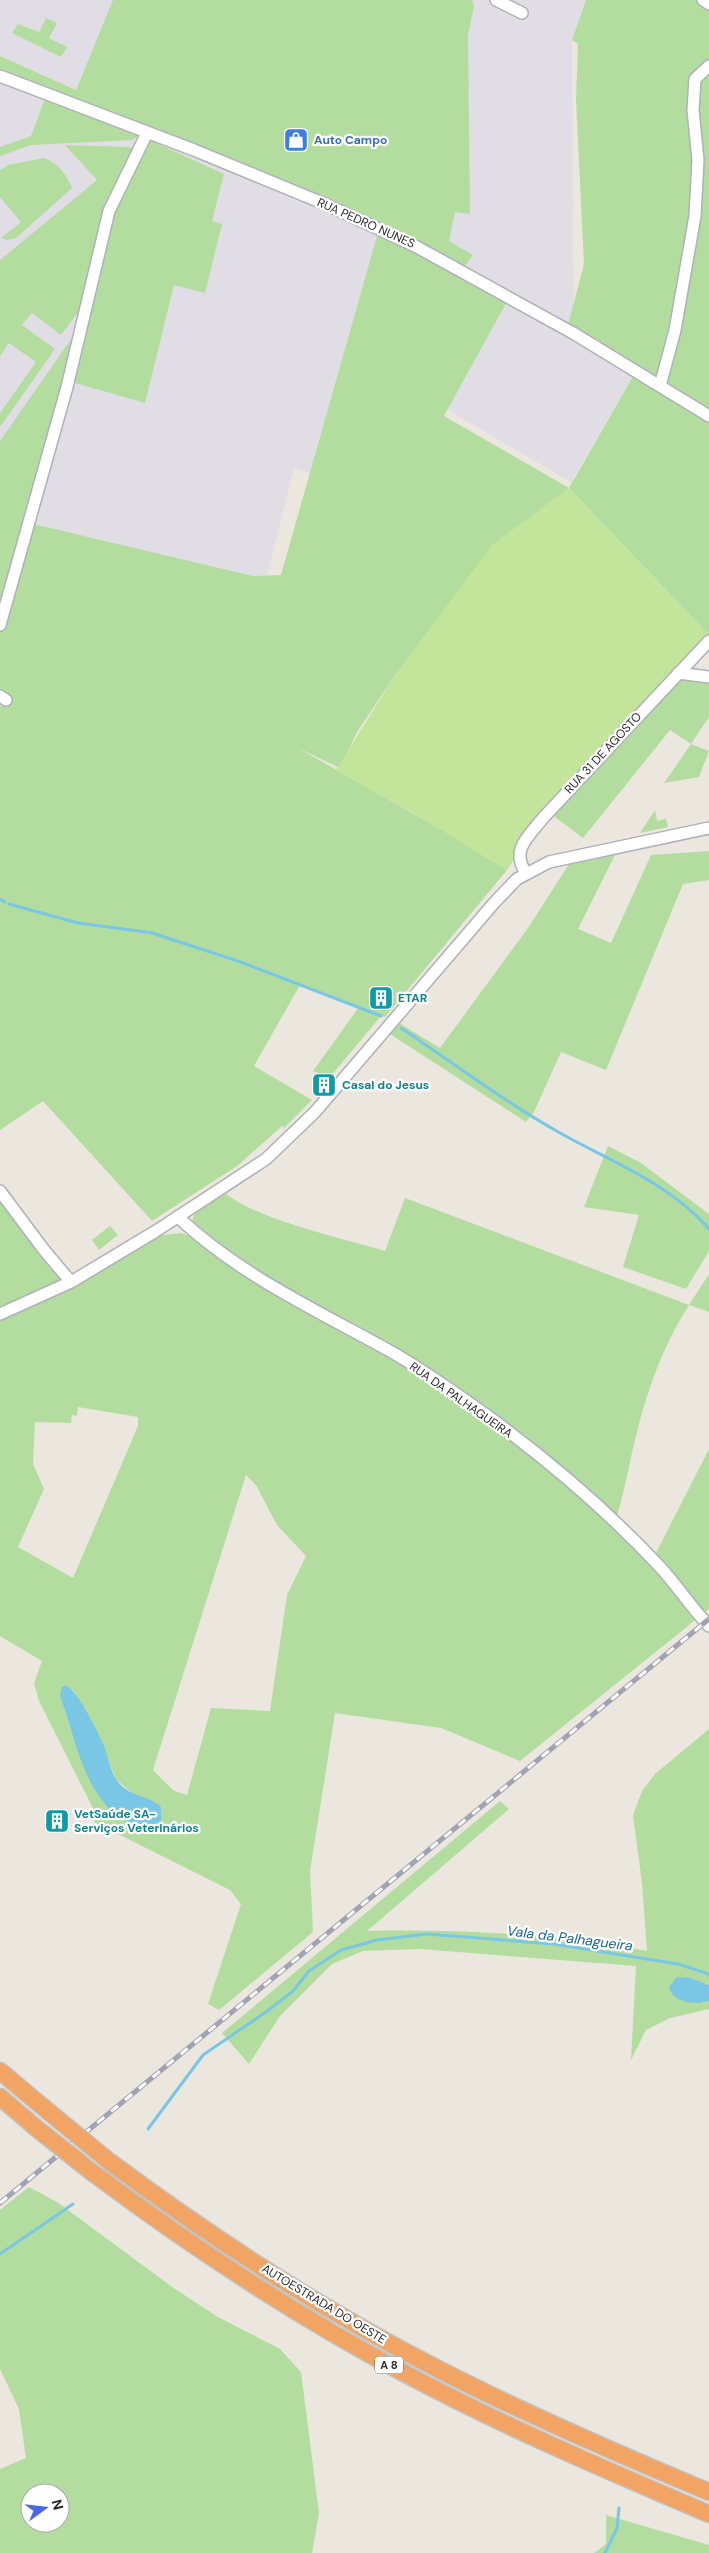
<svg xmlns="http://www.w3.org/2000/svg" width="709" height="2553" font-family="'DM Sans',sans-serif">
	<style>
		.industrial { fill: #e0dee4 }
		.green { fill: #b3dd9f; fill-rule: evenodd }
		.pitch { fill: #c3e49b }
		.water { fill: #79c6e5 }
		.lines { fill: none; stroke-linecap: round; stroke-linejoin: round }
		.stream { stroke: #79c6e5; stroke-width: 3 }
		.minor-casing { stroke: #aeb0ba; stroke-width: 14 }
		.highway-casing { stroke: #c3c3c3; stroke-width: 19 }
		.minor { stroke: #fff; stroke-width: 11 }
		.highway { stroke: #f1a463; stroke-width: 16 }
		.rail-casing { stroke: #a1a3b3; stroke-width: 5 }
		.rail { stroke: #fff; stroke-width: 3; stroke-dasharray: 9; stroke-linecap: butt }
		.highway-bridge-casing { stroke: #c3c3c3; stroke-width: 19; stroke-linecap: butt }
		.highway-bridge { stroke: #f1a463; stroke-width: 16 }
		.labels { text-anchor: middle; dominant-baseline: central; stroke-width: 4.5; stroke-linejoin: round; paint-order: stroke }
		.shield { fill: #fff; stroke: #6a6a6a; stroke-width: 1 }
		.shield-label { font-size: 11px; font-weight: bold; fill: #2a2a2a }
		.shop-label { font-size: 12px; font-weight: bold; fill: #366cbe; stroke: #fff; text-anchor: start }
		.street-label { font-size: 12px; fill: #2a2a2a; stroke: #fff }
		.culture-label { font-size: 12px; font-weight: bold; fill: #0d838f; stroke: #fff; text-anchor: start }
		.water-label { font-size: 14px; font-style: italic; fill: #186591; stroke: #fff }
	</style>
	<rect width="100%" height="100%" fill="#ebe6de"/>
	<path class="industrial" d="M0 0H590L572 40 574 326 639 366 571 482 446 409 392 500 294 468 265 584 0 519Z"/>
	<path class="green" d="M113 0H472L474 6 468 35 470 214 455 212 449 241 473 255 462 270 509 298 444 416 569 488 636 371 567 329 584 264 576 100 578 44 572 40 586 0H703L709 4V635L569 488 395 675 357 732 340 768 298 748 449 834 507 870 385 1017 381 1016 330 1077 313 1071 359 1007 300 985 254 1066 312 1100 284 1128 282 1126 237 1166 152 1221 43 1101 0 1130V707L6 700 0 696V441L69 342 79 336 85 303 61 335 32 313 22 325 55 349 0 427V413L36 362 9 343 0 356V260L97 180 65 145 129 147 138 150 145 138 224 174 212 221 222 224 205 293 174 285 145 403 68 381 29 523 253 576 281 575 379 229 145 133 132 140 31 145 0 156V147L31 136 47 93 0 76V56L76 90Z
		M46 18 57 23 49 38 67 47 61 57 12 33 18 24 39 32Z
		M44 158C58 163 67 175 72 188L16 238 7 240 1 238 21 222 0 197V170L8 165Z
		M678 673 709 677V717L691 744 709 751 699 777 664 783 691 744 670 730 583 838 551 814Z
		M655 810 657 821 666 819 668 827 640 833Z
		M709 851V880L683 884 606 1070 561 1052 534 1112 526 1122 390 1034 399 1023 440 1048 528 928 571 861 616 853 578 929 611 943 651 855Z
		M608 1146 641 1163 709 1214V1251L686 1289 623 1267 639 1215 584 1207Z
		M0 1191 70 1278 0 1309Z
		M226 1194C259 1220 342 1238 385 1251L405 1198 689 1305 709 1274V1312L689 1305C664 1344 648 1387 637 1432 629 1462 625 1492 615 1522L653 1559 709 1449V1609L520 1761 441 1728 335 1713 310 1871 313 1932 219 2010 208 2004 241 1904 230 1890 94 1822 96 1814 39 1701 34 1683 42 1661 0 1636V1319L107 1268 156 1236 181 1233 190 1236 195 1230 191 1224 195 1212ZM78 1407 138 1417V1426L73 1578 18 1547 44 1489 33 1464 35 1422 71 1423 72 1415 77 1416ZM246 1475 256 1485 277 1525 306 1556 287 1595 270 1711 211 1708 187 1795 174 1791 153 1770ZM64 1685 73 1690 92 1722 116 1779 135 1796 156 1803 100 1797C90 1779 54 1700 64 1685Z
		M110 1226 118 1235 99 1250 92 1240Z
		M709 1729V1985L706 1983 703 2003 709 2001V2009L670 2018 646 2030 631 2060 636 1966 420 1949 363 1951 332 1964 280 2016 249 2064 222 2033 500 1801 509 1809 367 1931C461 1929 554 1934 647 1951L642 1883 633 1815 642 1791 655 1774Z
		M29 2187 57 2202 175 2289 218 2317 280 2349 301 2372 319 2513 312 2553H0V2469L26 2458 19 2409 0 2369V2210ZM30 2493H60V2523H30Z
		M606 2515 709 2545V2553H594L606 2544Z"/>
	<path class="pitch" d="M569 488 709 635V641L543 818 507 870 413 813 336 770 395 675 492 545Z"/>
	<path class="water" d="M65 1685C76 1687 99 1734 104 1746 108 1757 110 1769 116 1779 129 1798 147 1794 161 1807V1820L156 1826C148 1829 140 1827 133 1824 85 1805 76 1739 60 1696L62 1687Z
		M677 1977 690 1978 709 1985V2001C696 2005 672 2003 669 1987Z"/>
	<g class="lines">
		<path class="stream" d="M0 899 5 902
			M9 904 78 923 146 932
			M149 932 238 961 381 1016
			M401 1028C453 1063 505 1102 560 1133 612 1162 669 1183 709 1229
			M148 2129 203 2055 266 2012 293 1991 309 1971 341 1950 377 1940 427 1934 553 1944 678 1964 709 1974
			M0 2254 73 2204
			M605 2553 617 2528 619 2508"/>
		<defs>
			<path id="minor" d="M496 0 522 13
				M703 0 709 4
				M0 76 194 150 325 204 417 247 573 333 709 416
				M660 386 675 330 695 216 698 160 693 110 695 79 709 66
				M0 625 67 387 109 211 147 133
				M678 673 709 677
				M0 696 6 700
				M526 873C510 850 529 836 543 818L709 641
				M0 1191 44 1250 71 1282
				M178 1217C238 1274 316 1310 388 1350 421 1368 454 1392 485 1414 548 1460 608 1511 661 1568 678 1587 692 1608 709 1626
				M0 1314 71 1282 156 1231 266 1159 315 1112 494 903 517 879 549 862 709 828"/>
			<path id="highway" d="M0 2071 49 2112
				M0 2097 35 2127
				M110 2162C215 2240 324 2311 440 2370 528 2415 618 2454 709 2492
				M93 2173C192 2247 295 2315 404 2373 503 2426 606 2470 709 2514"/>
		</defs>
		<use href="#minor" class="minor-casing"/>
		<use href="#highway" class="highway-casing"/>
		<use href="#minor" class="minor"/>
		<use href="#highway" class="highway"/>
		<defs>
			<path id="rail" d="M0 2203 709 1619"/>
		</defs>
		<use href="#rail" class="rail-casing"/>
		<use href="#rail" class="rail"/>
		<defs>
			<path id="highway-bridge" d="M49 2112 110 2162
				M35 2127 93 2173"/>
		</defs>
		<use href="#highway-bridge" class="highway-bridge-casing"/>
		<use href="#highway-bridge" class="highway-bridge"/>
	</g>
	<defs>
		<symbol id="shop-square" viewBox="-11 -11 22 22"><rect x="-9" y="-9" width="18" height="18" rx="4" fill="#3f7fe0" stroke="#fff"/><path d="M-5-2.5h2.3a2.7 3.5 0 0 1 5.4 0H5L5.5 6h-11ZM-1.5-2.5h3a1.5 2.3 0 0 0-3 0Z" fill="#fff"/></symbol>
		<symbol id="building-square" viewBox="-11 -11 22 22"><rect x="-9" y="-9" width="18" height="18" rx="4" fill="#0f9aa8" stroke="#fff"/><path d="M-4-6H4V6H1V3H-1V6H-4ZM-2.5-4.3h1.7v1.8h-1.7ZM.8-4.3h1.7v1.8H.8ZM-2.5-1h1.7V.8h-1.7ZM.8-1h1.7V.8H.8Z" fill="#fff"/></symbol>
	</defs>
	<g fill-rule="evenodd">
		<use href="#shop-square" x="282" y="126" width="28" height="28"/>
		<use href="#building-square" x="367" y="984" width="28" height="28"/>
		<use href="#building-square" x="310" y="1071" width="28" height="28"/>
		<use href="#building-square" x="43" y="1807" width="28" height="28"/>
	</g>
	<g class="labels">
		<rect class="shield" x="375" y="2356.5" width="28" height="17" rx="4"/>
		<g class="shield-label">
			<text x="389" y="2365">A 8</text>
		</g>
		<g class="shop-label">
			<text x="314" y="140">Auto Campo</text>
		</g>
		<g class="street-label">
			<text transform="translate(366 223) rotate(24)">RUA PEDRO NUNES</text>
			<text transform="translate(603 753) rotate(-47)">RUA 31 DE AGOSTO</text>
			<text transform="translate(461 1400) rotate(35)">RUA DA PALHAGUEIRA</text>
			<text transform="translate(324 2304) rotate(31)">AUTOESTRADA DO OESTE</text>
		</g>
		<g class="culture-label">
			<text x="398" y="998">ETAR</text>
			<text x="342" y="1085">Casal do Jesus</text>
			<text x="74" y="1814">VetSaúde SA-<tspan x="74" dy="14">Serviços Veterinários</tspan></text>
		</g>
		<g class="water-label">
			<text transform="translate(570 1938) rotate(7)">Vala da Palhagueira</text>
		</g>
	</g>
	<g transform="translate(45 2508) rotate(75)"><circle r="24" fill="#ffffff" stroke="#aaaaaa"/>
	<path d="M0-4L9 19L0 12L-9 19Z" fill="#4b65eb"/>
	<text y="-8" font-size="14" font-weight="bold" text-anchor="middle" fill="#2a2a2a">N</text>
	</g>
</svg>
